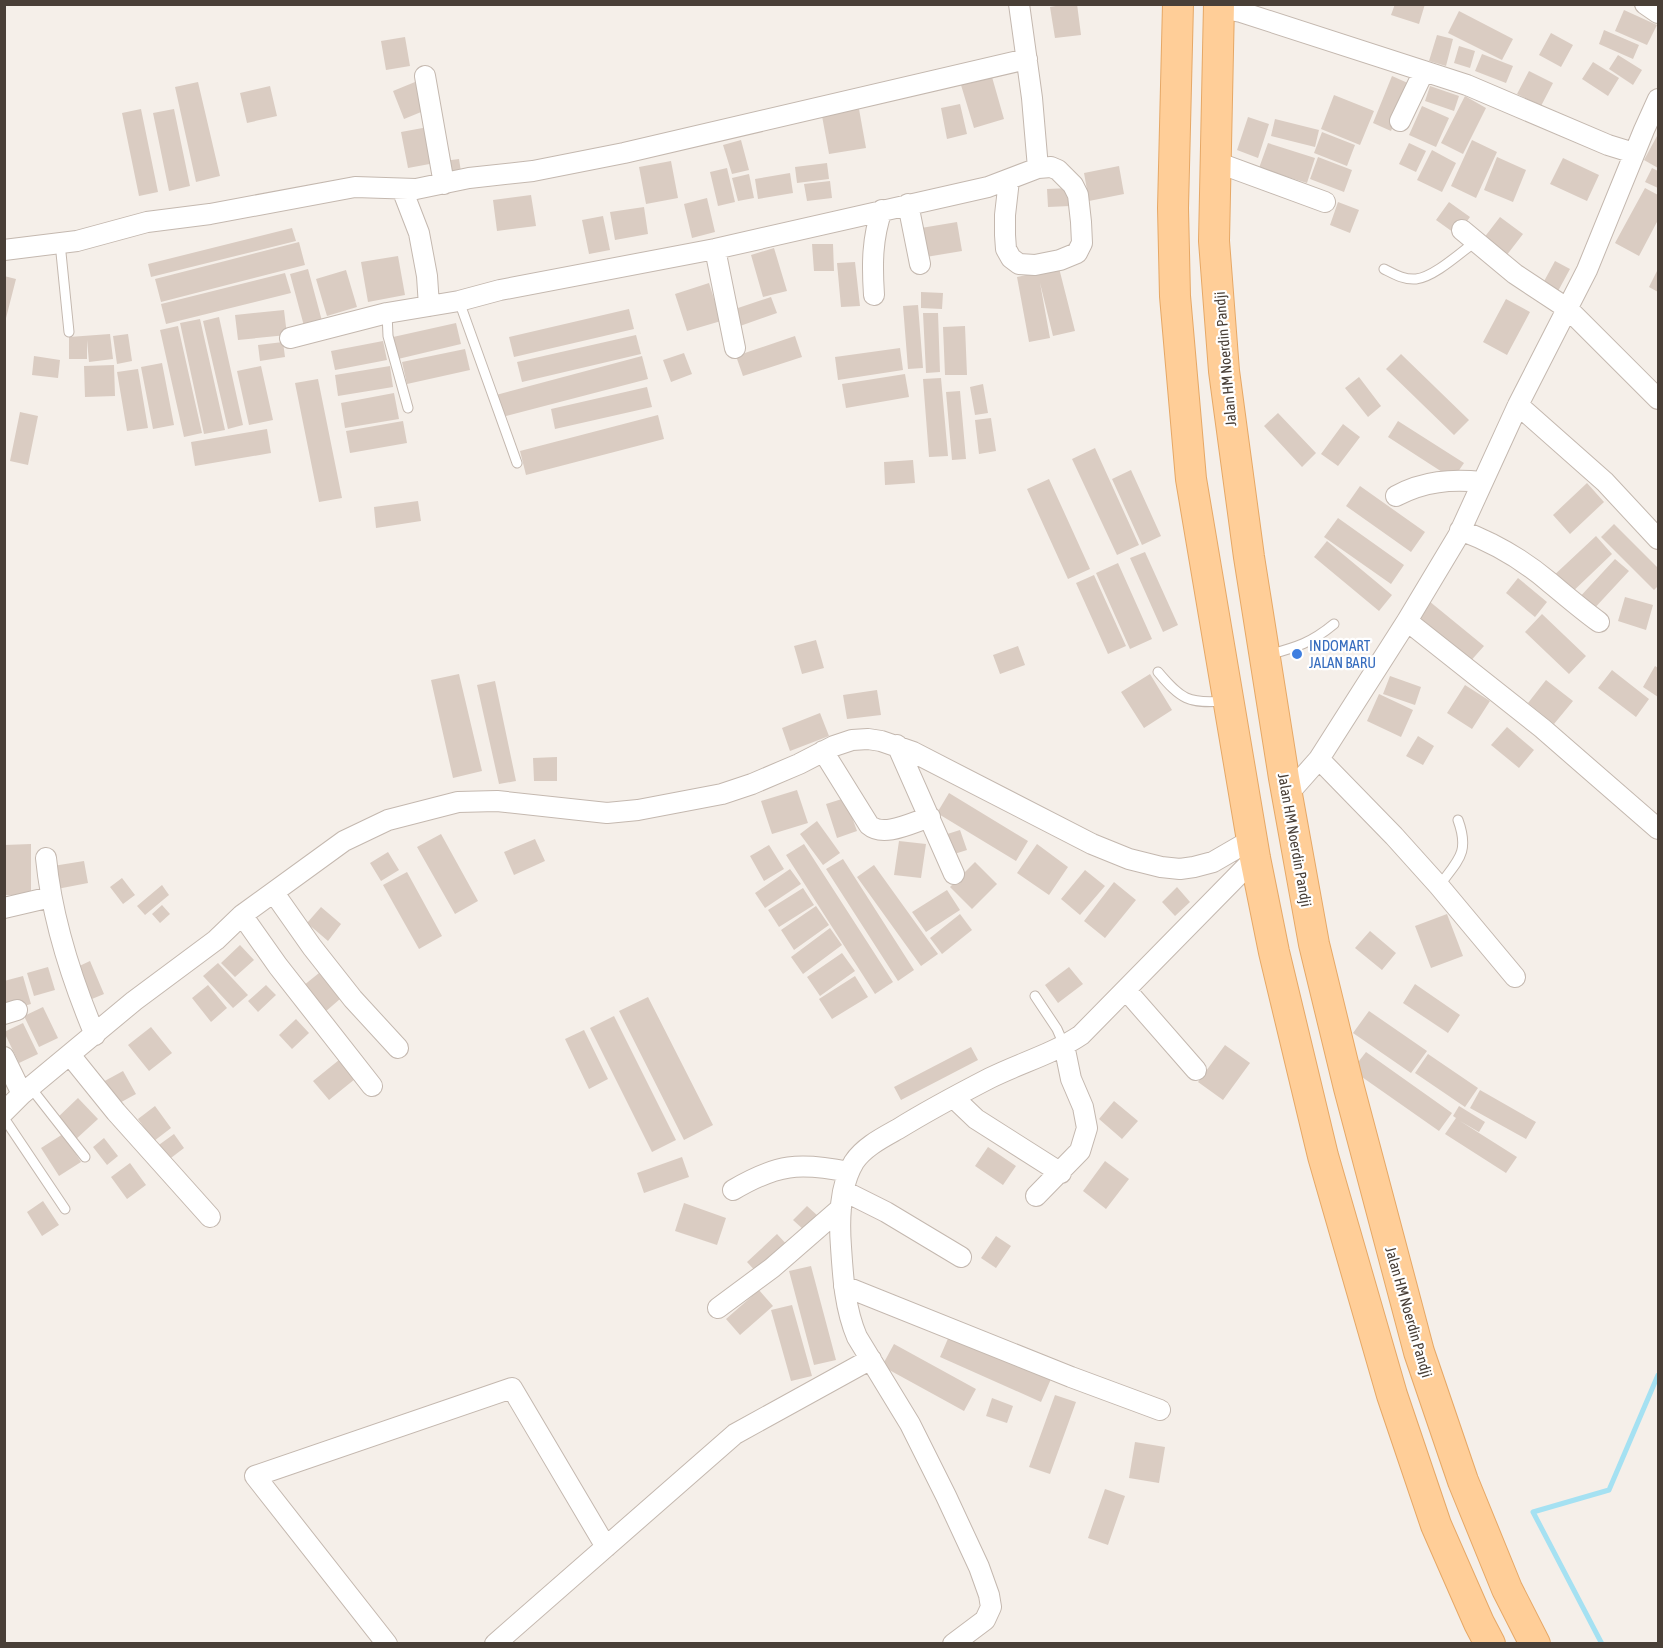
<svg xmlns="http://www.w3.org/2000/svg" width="1663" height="1648" font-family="'Asap Condensed',sans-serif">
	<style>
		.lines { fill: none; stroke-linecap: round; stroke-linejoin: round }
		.stream { stroke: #a5e1f2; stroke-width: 5 }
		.building { fill: #daccc2 }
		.lane-casing { stroke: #c4b8af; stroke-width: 11 }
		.street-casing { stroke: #c4b8af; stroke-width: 22 }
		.primary-casing { stroke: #e6a866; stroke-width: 32 }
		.lane { stroke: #fff; stroke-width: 9 }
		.street { stroke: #fff; stroke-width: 20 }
		.primary { stroke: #ffce98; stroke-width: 30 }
		.shop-dot { fill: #3f7fe0; stroke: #fff; stroke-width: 2 }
		.labels { text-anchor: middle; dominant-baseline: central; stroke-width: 4.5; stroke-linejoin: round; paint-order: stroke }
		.street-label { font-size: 15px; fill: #493f37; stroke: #fff }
		.shop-label { font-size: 15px; fill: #366cbe; stroke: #fff; text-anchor: start }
	</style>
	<rect width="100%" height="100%" fill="#f5efe9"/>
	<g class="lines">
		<path class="stream" d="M1602 1644 1533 1512 1609 1490 1658 1375"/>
	</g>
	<path class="building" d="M1067 4H1077L1081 35 1055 38 1050 7Z
		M1395 4H1425L1419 24 1391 15Z
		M1624 10 1657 25 1647 45 1615 31Z
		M1459 11 1513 39 1502 60 1448 33Z
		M1604 30 1639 45 1633 59 1599 44Z
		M1551 33 1573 45 1561 67 1539 55Z
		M1437 35 1453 39 1446 66 1429 61Z
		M405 37 410 66 386 70 381 41Z
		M1459 46 1475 51 1470 68 1454 63Z
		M1482 54 1513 66 1506 83 1475 71Z
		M1618 55 1642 70 1633 85 1609 69Z
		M1593 62 1619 78 1608 96 1582 79Z
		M1529 71 1553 83 1541 106 1517 94Z
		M1392 76 1410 84 1391 131 1373 123Z
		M992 77 1004 119 974 128 961 85Z
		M198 82 220 176 196 182 175 87Z
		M415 82 426 110 404 119 393 91Z
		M270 86 277 116 247 123 240 93Z
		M1430 86 1459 96 1454 111 1425 101Z
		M1334 95 1374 111 1360 145 1321 129Z
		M1465 96 1486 108 1463 154 1441 143Z
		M960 104 967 134 947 139 941 108Z
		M1422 106 1449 118 1436 147 1409 135Z
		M141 109 158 192 139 196 122 113Z
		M174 109 190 186 169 191 153 113Z
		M859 109 866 148 829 154 822 116Z
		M1248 117 1269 124 1258 158 1237 150Z
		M1275 119 1319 130 1315 147 1271 136Z
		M428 127 435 163 408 168 401 132Z
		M1322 132 1355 145 1347 166 1314 153Z
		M1657 136 1658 137V168L1644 160Z
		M741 140 749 170 732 174 723 145Z
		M1472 140 1497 152 1476 198 1451 186Z
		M1268 143 1315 158 1307 183 1259 168Z
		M1409 143 1426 151 1416 172 1399 164Z
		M1432 150 1456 163 1442 192 1417 180Z
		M1318 157 1352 170 1344 192 1310 179Z
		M1497 157 1526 170 1513 202 1484 190Z
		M1563 158 1599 175 1587 201 1550 184Z
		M459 159 462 178 447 180 444 161Z
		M671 161 678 198 646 204 639 167Z
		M827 163 829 179 797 183 795 167Z
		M1119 166 1124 194 1089 201 1084 173Z
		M727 168 735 202 718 206 710 172Z
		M1652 168 1658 171V188L1645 182Z
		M790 173 793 193 758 199 755 179Z
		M749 174 754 198 738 201 732 178Z
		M830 181 832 198 807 201 804 184Z
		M1070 188V206L1048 207 1047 189Z
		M1645 188 1658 195V220L1639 256 1615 243Z
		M531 195 536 226 497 231 493 200Z
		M707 198 715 232 692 238 684 204Z
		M1338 202 1359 210 1350 233 1330 225Z
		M1449 202 1470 217 1457 235 1436 220Z
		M644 207 648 234 615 240 610 212Z
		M603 216 610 250 589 254 582 220Z
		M1500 217 1523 234 1503 260 1480 243Z
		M957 222 962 251 926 257 921 228Z
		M292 228 296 241 151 277 148 264Z
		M299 242 305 265 161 302 155 279Z
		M812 244H833L834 271H814Z
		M774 248 787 291 763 297 751 255Z
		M398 256 405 295 368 302 361 262Z
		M1555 261 1570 269 1557 293 1542 285Z
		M855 262 860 306 841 307 837 263Z
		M1059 268 1075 331 1053 336 1040 283 1050 338 1029 342 1017 277Z
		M308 269 322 321 304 326 290 274Z
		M1658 269V292L1649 287Z
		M346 270 357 307 327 316 316 279Z
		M285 273 291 293 166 324 161 304Z
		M4 276 16 279 5 322H4Z
		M709 283 721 321 687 331 675 294Z
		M921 292 943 293 942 309 921 308Z
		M771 297 777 313 740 326 735 309Z
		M1506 299 1530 312 1507 355 1483 342Z
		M918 305 923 368 908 369 903 306Z
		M629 309 634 329 514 357 509 337Z
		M284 310 287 335 238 340 235 315Z
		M923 313H938L940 372 926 373Z
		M219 317 243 425 228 429 203 321Z
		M200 319 225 430 204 434 180 323Z
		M456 323 461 344 398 359 393 337Z
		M178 326 202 433 184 437 160 330Z
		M965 326 967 375H945L943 327Z
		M110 334 113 359 89 362 87 340V359H69V337Z
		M128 334 132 361 117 364 113 336Z
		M636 335 641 354 522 382 517 362Z
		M795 336 802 357 743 376 736 356Z
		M383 341 387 360 335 370 331 351Z
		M283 342 285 357 260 361 258 345Z
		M900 348 903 370 838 380 835 357Z
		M465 349 470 370 407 384 402 362Z
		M684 353 692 374 671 382 663 360Z
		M1401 354 1469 420 1454 435 1386 369Z
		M34 356 60 360 58 378 32 375Z
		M642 356 648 379 502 417 496 395Z
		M162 363 174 425 153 429 141 367Z
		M114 365 115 396 85 397 84 366Z
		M261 366 273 420 249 425 237 371Z
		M390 366 393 387 338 396 335 375Z
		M138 369 148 428 127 431 117 372Z
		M905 374 909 397 846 408 842 384Z
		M1359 377 1381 406 1368 417 1345 388Z
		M941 378 948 456 929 457 923 379Z
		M318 379 342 498 319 502 295 383Z
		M983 384 988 413 975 415 970 387Z
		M647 387 652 407 555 429 551 409Z
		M960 391 966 459 952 460 946 392Z
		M394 393 399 419 345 428 341 403Z
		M20 412 38 416 28 465 10 461Z
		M1278 413 1316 453 1302 467 1264 426Z
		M658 415 664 439 526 475 520 451Z
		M991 418 996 451 979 454 975 420Z
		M403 421 407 443 350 453 346 431Z
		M1398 421 1464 463 1453 479 1388 437Z
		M1343 424 1360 437 1338 466 1321 454Z
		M267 429 271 453 195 466 191 442Z
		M1095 448 1139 545 1117 555 1072 459Z
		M913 460 915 483 885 485 884 462Z
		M1131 470 1161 536 1142 545 1112 479Z
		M1049 479 1090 569 1068 579 1027 489Z
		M1587 483 1604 502 1570 534 1553 515Z
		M1360 486 1425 532 1411 552 1346 506Z
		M418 501 421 521 376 528 374 507Z
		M1338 518 1404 565 1391 584 1324 537Z
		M1614 524 1658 568V586L1654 590 1601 537Z
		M1596 536 1612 554 1567 597 1550 579Z
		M1327 541 1392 595 1379 611 1314 557Z
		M1145 552 1178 625 1163 632 1130 558Z
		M1615 559 1629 571 1591 612 1577 600Z
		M1118 563 1152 639 1130 649 1096 573Z
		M1094 575 1126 646 1108 654 1076 583Z
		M1518 578 1547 602 1535 617 1506 593Z
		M1625 597 1653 605 1646 630 1618 621Z
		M1429 601 1484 646 1468 664 1413 620Z
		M1542 614 1586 656 1569 674 1525 632Z
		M816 640 824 668 802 674 794 646Z
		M1018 646 1025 665 1000 674 993 655Z
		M1655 666 1658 668V697L1643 687Z
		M1612 670 1649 699 1636 717 1598 688Z
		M459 674 482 771 453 778 431 680Z
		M1150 674 1172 710 1144 728 1121 692Z
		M1390 676 1421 687 1415 705 1383 694Z
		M1546 680 1573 701 1554 724 1528 703Z
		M495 681 516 781 499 784 477 685Z
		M1465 685 1490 701 1472 729 1447 713Z
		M877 690 881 715 847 719 843 695Z
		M1379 694 1413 710 1401 737 1367 721Z
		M820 713 829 736 790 751 782 728Z
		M1507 727 1534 750 1519 768 1491 745Z
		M1418 736 1434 746 1423 765 1406 756Z
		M557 757V781H534L533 758Z
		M797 790 808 823 772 834 761 801Z
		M949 793 1028 841 1016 861 937 813Z
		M845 798 857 831 837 838 826 804Z
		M817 821 840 853 823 865 800 834Z
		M960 830 967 850 948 856 941 836Z
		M441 834 478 901 455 914 417 847Z
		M535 839 545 861 514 875 504 852Z
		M899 841 926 844 921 878 894 875Z
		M31 844V895H4V845Z
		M804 844 893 982 875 994 786 855Z
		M1037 844 1068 867 1049 895 1017 873Z
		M769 845 784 869 764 881 750 856Z
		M388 852 399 870 381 881 370 863Z
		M843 859 914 970 898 981 826 869Z
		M84 861 88 883 57 889 53 866Z
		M975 862 997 884 972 909 950 887Z
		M874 865 938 954 921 966 857 877Z
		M790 869 801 884 765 908 755 893Z
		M1085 870 1105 886 1080 915 1061 899Z
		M407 872 442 936 419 949 383 885Z
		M122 878 135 895 123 904 110 887Z
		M1114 882 1136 900 1105 938 1084 921Z
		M162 885 169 895 145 915 137 906Z
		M1177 887 1190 902 1175 916 1162 902Z
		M803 888 814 905 779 927 768 910Z
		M947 890 960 910 926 932 912 912Z
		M162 905 170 914 160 923 152 914Z
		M816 906 829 925 794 950 781 930Z
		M321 907 341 924 328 941 307 923Z
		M960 914 972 930 942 954 930 938Z
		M1447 914 1463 956 1431 968 1415 926Z
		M830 928 842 945 803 974 791 957Z
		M1370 931 1396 953 1382 970 1355 948Z
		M240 945 254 960 235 977 221 963Z
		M842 953 855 971 820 996 807 977Z
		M90 961 104 994 87 1001 73 969Z
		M218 963 248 995 233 1008 203 976Z
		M48 967 55 990 34 996 27 973Z
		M1069 967 1083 984 1058 1003 1045 985Z
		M319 973 340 999 325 1012 303 986Z
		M23 976 31 1004 6 1011 4 981Z
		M855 976 868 997 832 1019 819 999Z
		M1415 984 1460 1015 1448 1033 1403 1003Z
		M208 985 227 1008 211 1022 192 998Z
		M266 985 276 995 258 1012 248 1001Z
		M648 997 713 1125 684 1140 619 1011Z
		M43 1007 58 1038 39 1047 24 1016Z
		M1369 1011 1427 1051 1411 1073 1353 1033Z
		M614 1016 676 1140 652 1152 590 1028Z
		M296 1019 309 1033 292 1049 279 1035Z
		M23 1023 38 1054 19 1063 4 1032Z
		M151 1027 172 1053 149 1071 128 1045Z
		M584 1030 608 1079 589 1089 565 1039Z
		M1225 1045 1250 1063 1223 1100 1198 1082Z
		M971 1047 978 1060 901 1100 894 1087Z
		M1366 1052 1452 1113 1439 1131 1352 1070Z
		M1428 1054 1478 1088 1465 1107 1415 1073Z
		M339 1060 355 1079 329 1100 313 1081Z
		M123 1071 136 1094 114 1106 101 1083Z
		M1480 1090 1536 1122 1526 1139 1470 1108Z
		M78 1098 98 1119 75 1140 56 1119Z
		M1114 1101 1138 1121 1122 1139 1099 1119Z
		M155 1106 171 1128 154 1141 138 1119Z
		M1459 1106 1485 1122 1479 1132 1460 1121 1517 1157 1506 1173 1445 1134 1456 1118 1453 1116Z
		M63 1134 81 1162 59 1176 41 1148Z
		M174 1134 184 1148 167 1161 156 1147Z
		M104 1138 118 1156 107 1165 93 1147Z
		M988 1147 1016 1166 1003 1185 975 1166Z
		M682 1157 689 1177 644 1193 637 1173Z
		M1105 1161 1129 1179 1106 1209 1083 1191Z
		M130 1163 146 1185 127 1199 111 1177Z
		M43 1201 59 1225 42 1236 27 1212Z
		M684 1203 726 1218 717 1245 675 1231Z
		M807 1206 818 1216 804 1230 793 1220Z
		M777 1234 790 1248 760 1276 747 1262Z
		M996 1236 1011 1246 996 1268 981 1258Z
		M811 1266 836 1360 814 1365 789 1271Z
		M759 1290 773 1306 740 1335 726 1319Z
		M792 1305 812 1376 791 1381 771 1310Z
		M950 1334 1051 1379 1041 1402 940 1357Z
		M894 1344 976 1389 964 1411 882 1366Z
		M1055 1395 1076 1402 1050 1474 1029 1467Z
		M992 1398 1013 1406 1007 1423 986 1416Z
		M1135 1442 1165 1447 1159 1483 1129 1478Z
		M1105 1489 1125 1496 1108 1545 1088 1538Z"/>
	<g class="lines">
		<defs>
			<path id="lane" d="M60 243 69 332
				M1384 269C1394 274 1404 280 1416 279 1434 277 1460 253 1475 242
				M459 301 517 463
				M387 313 388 336 408 408
				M1268 655C1297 647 1311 643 1334 624
				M1158 672C1181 699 1188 704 1224 701
				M1439 886C1458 860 1470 853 1458 820
				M1035 996 1057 1029 1064 1045
				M31 1088 85 1157
				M4 1118 65 1209"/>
			<path id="street" d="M1019 4 1032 98 1038 168
				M1645 4 1658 13
				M1220 8 1241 12 1467 85 1608 145 1634 153
				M425 76 444 184
				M1400 121 1424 71
				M1216 162 1325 202
				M402 189 419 233 427 276 429 306
				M908 204 920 264
				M1462 230 1515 274 1568 309 1658 399
				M715 249 735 348
				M4 250 77 241 147 222 210 214 355 187 416 189 469 178 533 171 624 153 1027 59
				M874 295C872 265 872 238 882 210
				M290 338 387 313 459 301 500 290 715 249 988 187 1038 168 1051 167 1058 170 1073 185 1078 195 1081 222 1082 243 1077 253 1060 260 1035 265 1019 264 1011 258 1006 249 1005 235V215L1009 180
				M1518 405 1605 482 1658 539
				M1396 496C1424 481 1451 479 1482 482
				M1460 530C1492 542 1522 559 1548 581 1565 595 1581 609 1599 622
				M1407 621 1542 728 1658 829
				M897 745 954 874
				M823 751 869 825C884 838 913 822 930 817
				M1319 759 1394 836 1439 886 1515 977
				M1288 794 1319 759 1407 621 1458 536 1518 405 1587 270 1644 130 1658 99
				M46 858C52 920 71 978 95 1035
				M274 893 312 947 353 999 398 1048
				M4 908 51 897
				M242 915 278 966 372 1086
				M1126 990 1196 1070
				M4 1014 17 1010
				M70 1055 116 1112 210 1217
				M4 1057 22 1094
				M955 1099 976 1119 1061 1173
				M4 1112 22 1094 134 1001 216 940 242 915 344 841 388 820 458 802 497 801 607 813 638 810 722 794 752 784 799 764 834 746 852 740 868 739 881 741 913 752 1092 844 1129 859 1161 867 1180 869 1194 867 1213 862 1251 840
				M733 1190C777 1164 799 1162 849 1172
				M844 1191 886 1212 961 1257
				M1036 1196 1080 1151 1087 1128 1083 1107 1071 1079 1064 1045
				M844 1286 1071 1377 1160 1410
				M718 1308 772 1268 841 1208
				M387 1644 255 1476 512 1388 606 1547
				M495 1644 735 1434 871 1359
				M953 1644 985 1620 991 1607 989 1595 979 1567 946 1496 910 1424 857 1337C845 1309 843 1278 841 1247 839 1220 839 1187 854 1162 864 1147 882 1138 898 1129 927 1111 959 1094 990 1078 1020 1063 1053 1054 1081 1035L1255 858"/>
			<path id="primary" d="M1178 4 1173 208 1175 296 1191 479 1255 858 1274 952 1323 1156 1392 1395 1436 1525 1479 1623 1490 1644
				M1219 4 1214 241 1224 371 1249 557 1284 778 1314 944 1349 1088 1419 1352 1463 1481 1507 1589 1535 1644"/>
		</defs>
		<use href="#lane" class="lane-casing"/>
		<use href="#street" class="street-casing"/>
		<use href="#primary" class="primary-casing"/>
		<use href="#lane" class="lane"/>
		<use href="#street" class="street"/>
		<use href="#primary" class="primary"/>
	</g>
	<circle class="shop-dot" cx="1297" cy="654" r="6"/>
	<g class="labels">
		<g class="street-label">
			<text transform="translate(1225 359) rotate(-95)">Jalan HM Noerdin Pandji</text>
			<text transform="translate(1295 840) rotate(80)">Jalan HM Noerdin Pandji</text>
			<text transform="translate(1409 1312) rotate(74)">Jalan HM Noerdin Pandji</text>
		</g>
		<g class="shop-label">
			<text x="1309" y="645">INDOMART<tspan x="1309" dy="17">JALAN BARU</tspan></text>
		</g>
	</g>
	<rect width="1663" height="1648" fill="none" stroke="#493f37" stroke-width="12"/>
</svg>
